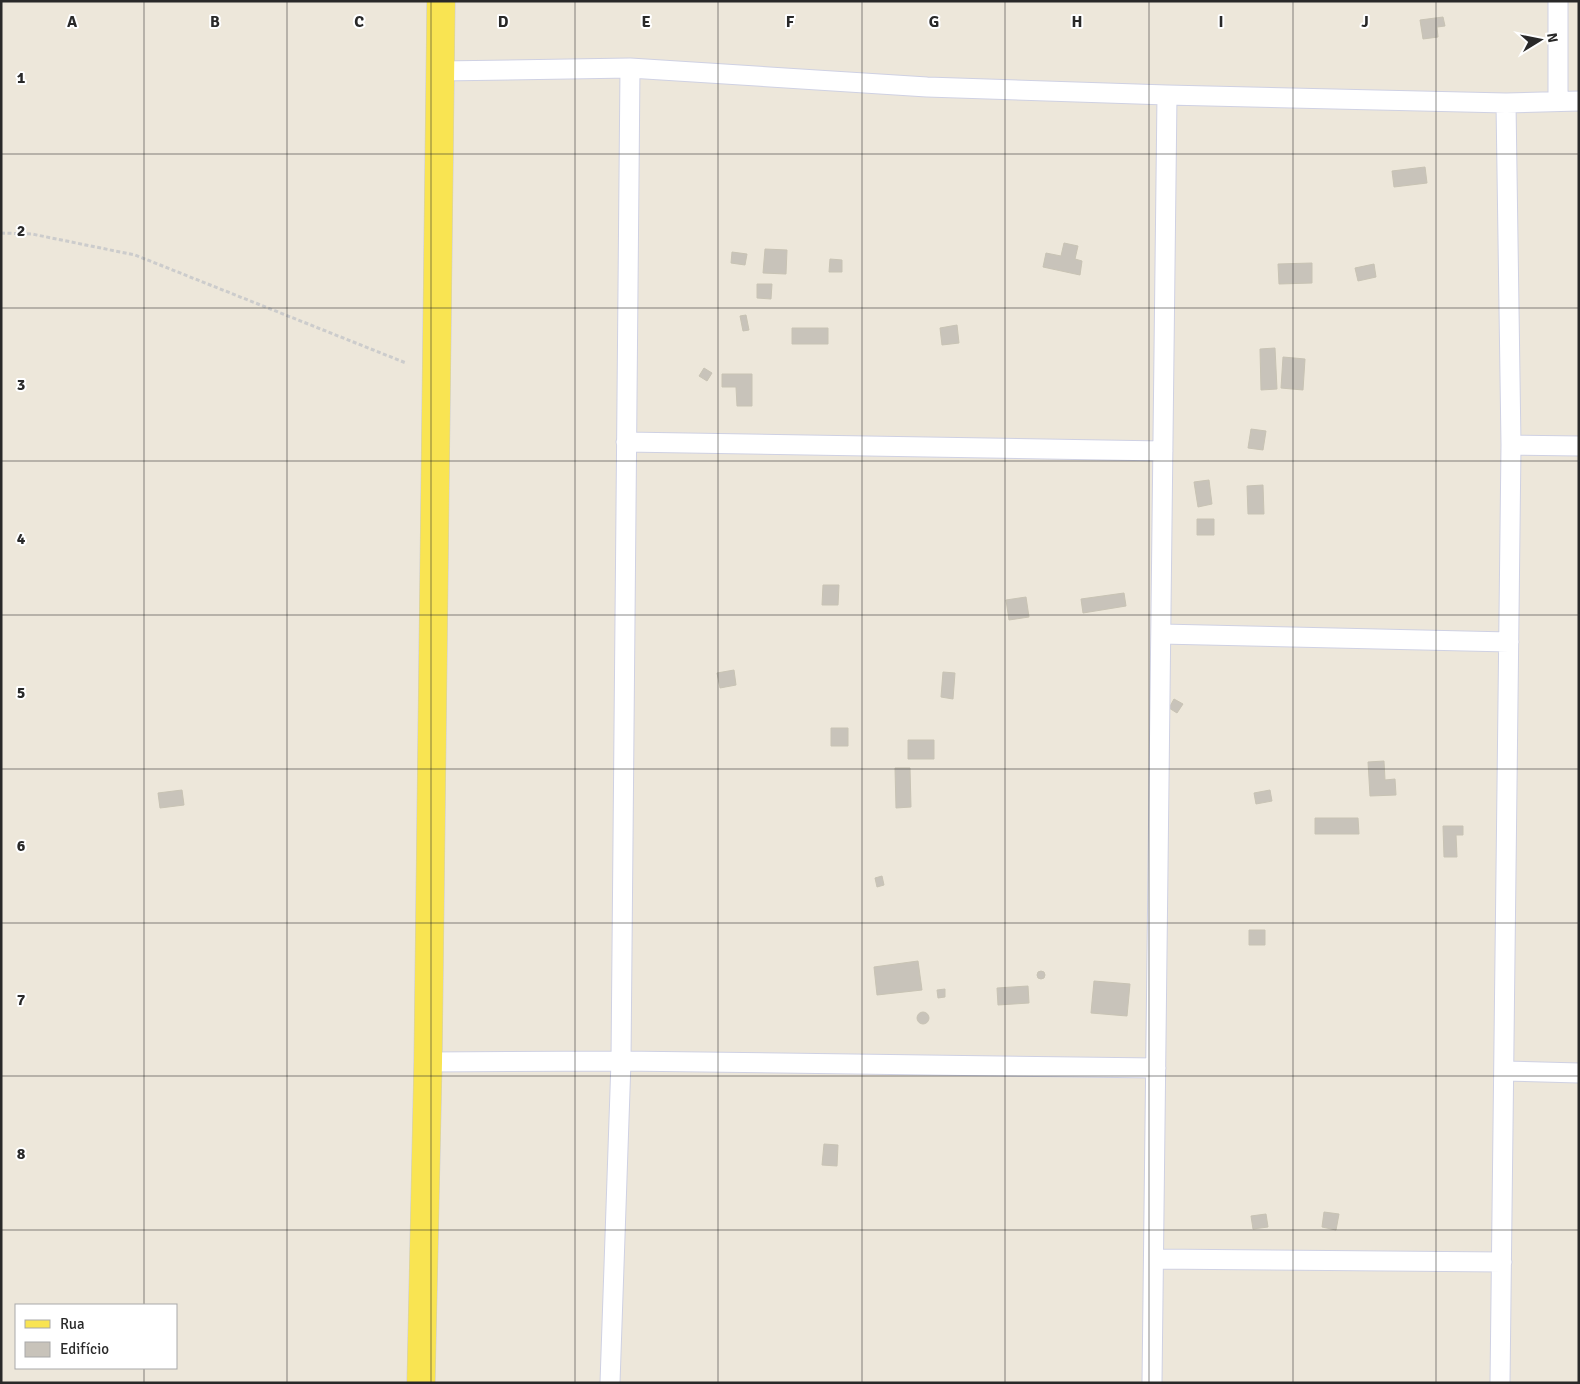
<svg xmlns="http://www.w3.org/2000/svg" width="1580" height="1384" font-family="Signika,sans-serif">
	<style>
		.building { fill: #c8c3ba; stroke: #c8c3b4 }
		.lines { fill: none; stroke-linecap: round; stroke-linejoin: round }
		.lane-casing { stroke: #cfd1e3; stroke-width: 21 }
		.primary-casing { stroke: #ccc; stroke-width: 29 }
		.path { stroke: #ccc; stroke-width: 3; stroke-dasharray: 4 2.5; stroke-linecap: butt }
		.lane { stroke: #fff; stroke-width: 19 }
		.primary { stroke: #f9e452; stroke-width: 28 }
		.grid { fill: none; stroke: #292929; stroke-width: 1; stroke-opacity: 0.55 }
		.grid-label { font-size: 16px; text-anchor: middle; font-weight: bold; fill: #292929; stroke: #fff; stroke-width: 4; stroke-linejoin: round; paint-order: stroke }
	</style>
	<rect width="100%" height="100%" fill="#ede7da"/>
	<path class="building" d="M1443 17 1445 26 1437 27 1438 37 1423 39 1420 20Z
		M1425 167 1427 183 1394 187 1392 171Z
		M1064 243 1078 246 1075 259 1082 261 1080 275 1043 267 1046 253 1061 256Z
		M765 249 787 250 786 274 763 273Z
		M732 252 747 254 745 265 731 263Z
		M830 259 842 260V272H829Z
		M1312 263V283L1279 284 1278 264Z
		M1374 264 1376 277 1358 281 1355 268Z
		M757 284H772L771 299 757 298Z
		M746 315 749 330 743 331 740 316Z
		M957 325 959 343 942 345 940 328Z
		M792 328H828V344H792Z
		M1275 348 1277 389 1261 390 1260 349Z
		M1283 357 1305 359 1303 390 1281 388Z
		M704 368 712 373 707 381 699 376Z
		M722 374H752V406H737L736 387H722Z
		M1251 429 1266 431 1263 450 1248 448Z
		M1209 480 1212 504 1198 507 1194 482Z
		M1263 485 1264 514H1248L1247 486Z
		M1197 519H1214V535H1197Z
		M823 585H839L838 605H822Z
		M1124 593 1126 606 1083 613 1081 599Z
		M1026 597 1029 617 1009 620 1006 600Z
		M734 670 736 685 720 688 717 673Z
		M943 672 955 673 953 699 941 697Z
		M1174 699 1183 704 1177 713 1169 708Z
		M831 728H848V746H831Z
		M908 740H934V759H908Z
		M1384 761 1385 780 1395 779 1396 795 1370 796 1368 762Z
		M895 768H910L911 807 896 808Z
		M182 790 184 805 160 808 158 793Z
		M1270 790 1272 801 1256 804 1254 793Z
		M1315 818H1358L1359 834H1315Z
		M1443 826H1463V835H1456L1457 857H1444Z
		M882 876 884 885 877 887 875 878Z
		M1249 930H1265V945H1249Z
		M918 961 922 990 877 995 874 967Z
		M1037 975a4 4 0 1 1 8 0a4 4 0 1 1-8 0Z
		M1094 981 1130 984 1127 1016 1091 1013Z
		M1028 986 1029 1003 998 1005 997 988Z
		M945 989V997L938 998 937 990Z
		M917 1018a6 6 0 1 1 12 0a6 6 0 1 1-12 0Z
		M824 1144 838 1145 837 1166 822 1165Z
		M1324 1212 1339 1214 1336 1230 1322 1227Z
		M1266 1214 1268 1227 1253 1229 1251 1216Z"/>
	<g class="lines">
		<defs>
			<path id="lane" d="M440 71 630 68 927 87 1167 95 1506 103 1579 101
				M1558 101V1
				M626 442 1163 451
				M1511 445 1579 446
				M1161 634 1509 642
				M428 1062 621 1061 1156 1068
				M1504 1071 1579 1073
				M1154 1259 1502 1262
				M610 1383 621 1061 630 68
				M1152 1383 1167 95
				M1500 1383 1511 445 1506 103"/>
			<path id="primary" d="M421 1383 428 1062 441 1"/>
		</defs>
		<use href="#lane" class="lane-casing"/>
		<use href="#primary" class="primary-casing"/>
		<path class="path" d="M1 233 32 234 135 255 406 363"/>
		<use href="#lane" class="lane"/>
		<use href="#primary" class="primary"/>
	</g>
	<path class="grid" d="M144 1V1305M287 1V1383M431 1V1383M575 1V1383M718 1V1383M862 1V1383M1005 1V1383M1149 1V1383M1293 1V1383M1436 1V1383M1 154H1579M1 308H1579M1 461H1579M1 615H1579M1 769H1579M1 923H1579M1 1076H1579M1 1230H1579M144 1368V1383"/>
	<g class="grid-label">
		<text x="72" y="27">A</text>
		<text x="215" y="27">B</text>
		<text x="359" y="27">C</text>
		<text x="503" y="27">D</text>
		<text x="646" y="27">E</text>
		<text x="790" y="27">F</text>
		<text x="934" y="27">G</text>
		<text x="1077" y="27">H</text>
		<text x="1221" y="27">I</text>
		<text x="1365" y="27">J</text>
		<text x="21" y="83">1</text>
		<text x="21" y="236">2</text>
		<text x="21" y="390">3</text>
		<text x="21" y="544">4</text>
		<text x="21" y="698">5</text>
		<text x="21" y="851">6</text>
		<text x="21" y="1005">7</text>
		<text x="21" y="1159">8</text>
	</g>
	<rect width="1580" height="1384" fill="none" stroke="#292929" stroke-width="5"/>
	<rect x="15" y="1304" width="162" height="65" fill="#ffffff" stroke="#a9a9a9"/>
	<rect x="25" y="1320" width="25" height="8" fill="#f9e452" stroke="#a9a9a9"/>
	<text x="60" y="1329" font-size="15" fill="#292929">Rua</text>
	<rect x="25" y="1342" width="25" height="15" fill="#c8c3ba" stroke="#a9a9a9"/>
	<text x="60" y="1354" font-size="15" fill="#292929">Edifício</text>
	<g transform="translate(1540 40) rotate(80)" stroke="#ffffff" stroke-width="4" paint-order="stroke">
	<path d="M0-4L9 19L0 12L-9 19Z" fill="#292929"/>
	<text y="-8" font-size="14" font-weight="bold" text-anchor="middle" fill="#292929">N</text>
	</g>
</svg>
